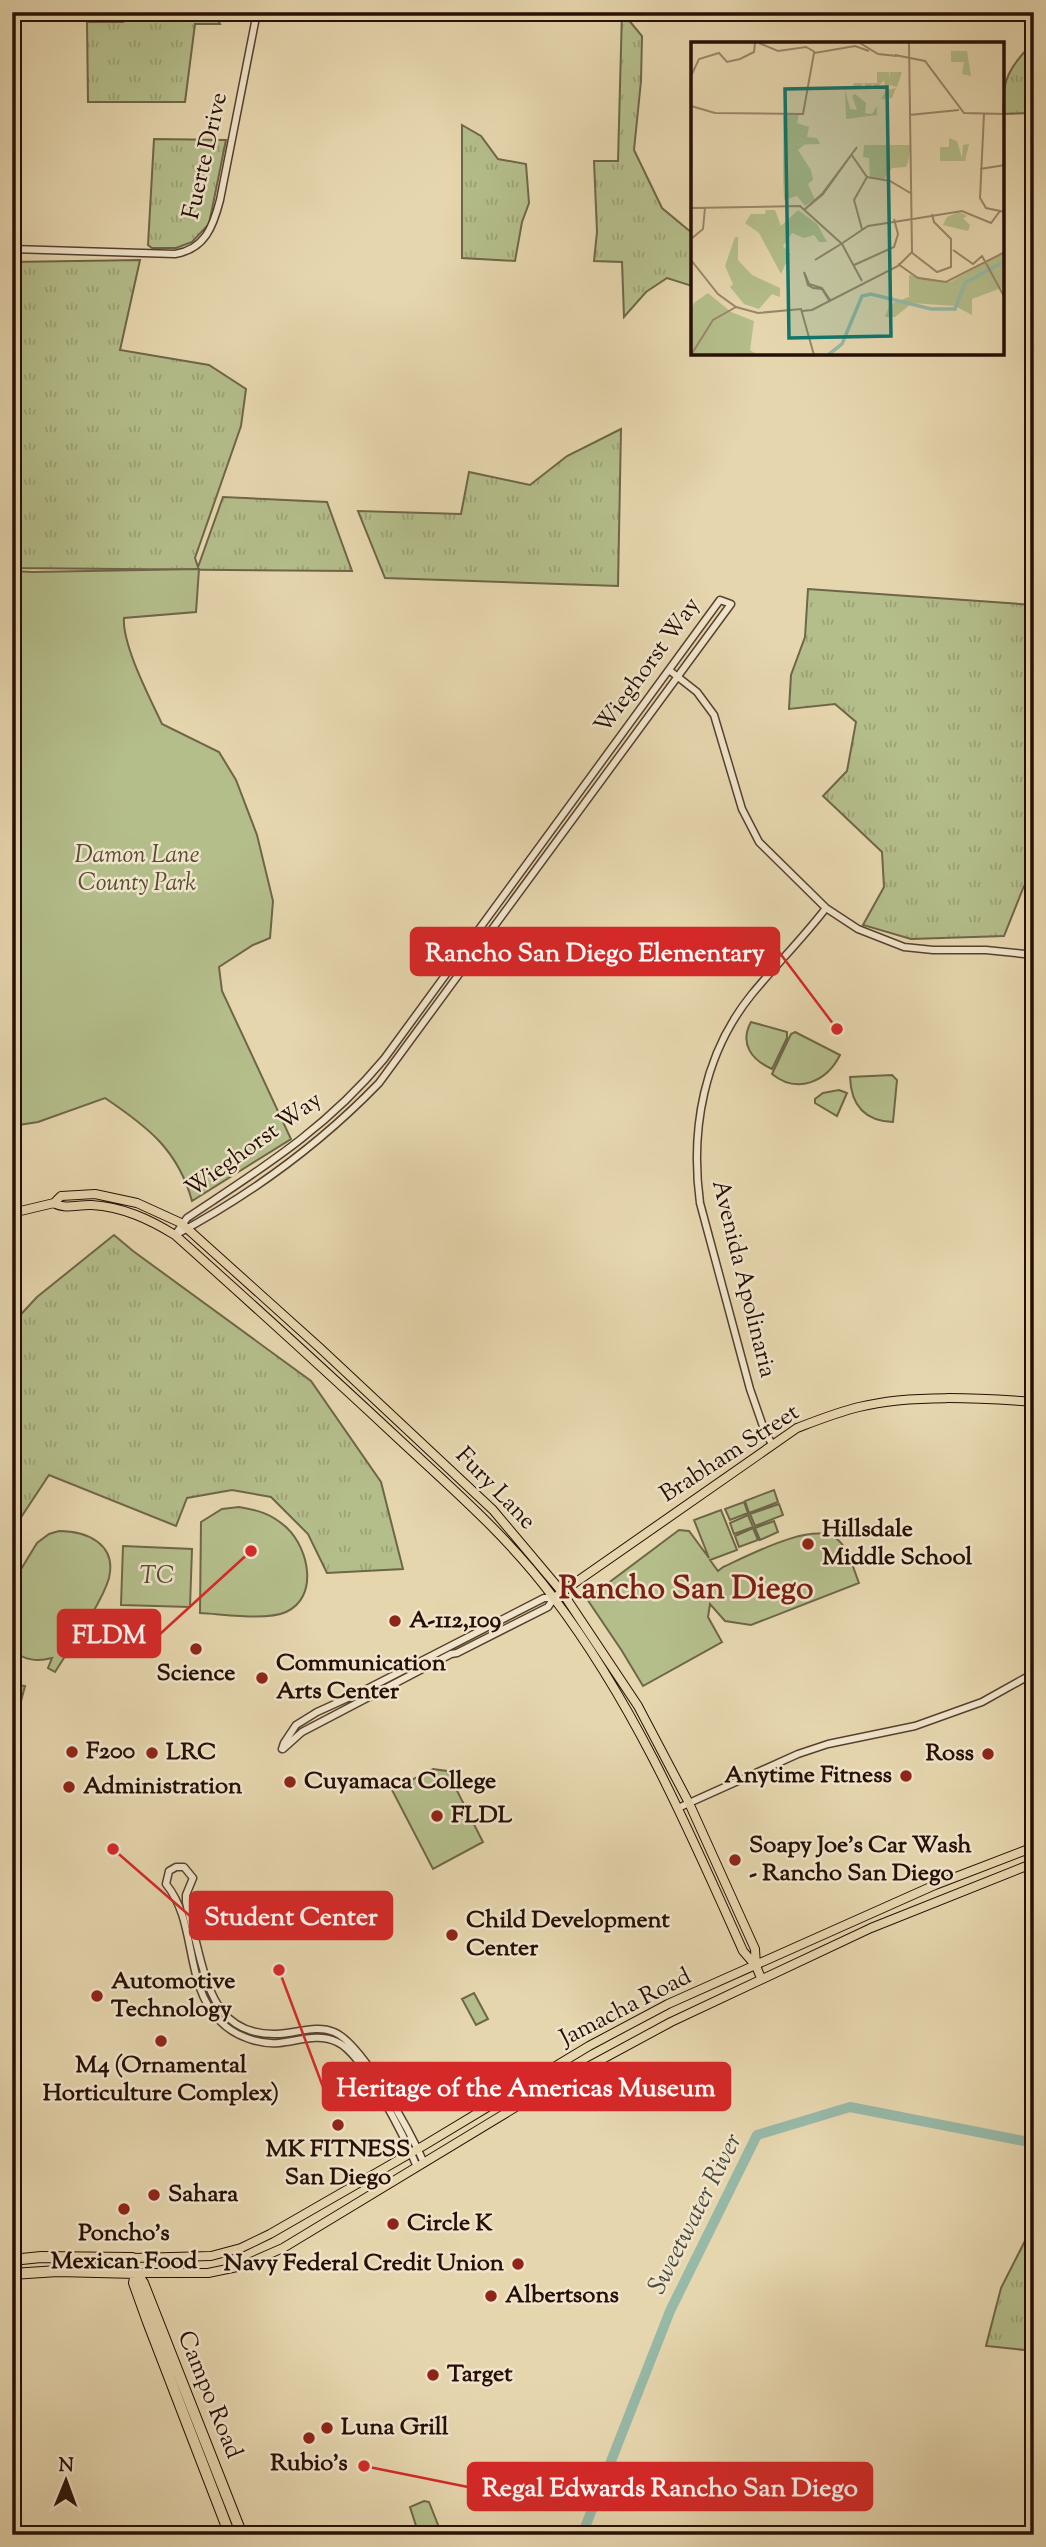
<svg xmlns="http://www.w3.org/2000/svg" width="1046" height="2547" font-family="'Sorts Mill Goudy',serif">
	<style>
		.grass { fill: url(#grass-tufts); stroke: #6e6648; stroke-width: 2 }
		.park { fill: #b4be8b; stroke: #6e6648; stroke-width: 2 }
		.lines { fill: none; stroke-linecap: round; stroke-linejoin: round }
		.river { stroke: #97b9a8; stroke-width: 10 }
		.minor-casing { stroke: #57402e; stroke-width: 9 }
		.major-casing { stroke: #270e04; stroke-width: 10 }
		.highway-casing { stroke: #270e04; stroke-width: 12 }
		.minor { stroke: #efe4ca; stroke-width: 6 }
		.major { stroke: #e6d6ae; stroke-width: 8 }
		.highway { stroke: #e6d6ae; stroke-width: 10 }
		.poi-dot { fill: #8f2418; stroke: #efe4ca; stroke-width: 2.5 }
		.labels { text-anchor: middle; dominant-baseline: central; stroke-width: 5; stroke-linejoin: round; paint-order: stroke }
		.street-label { font-size: 24px; fill: #270e04; stroke: #efe4ca }
		.park-label { font-size: 24px; font-style: italic; fill: #584c33; stroke: #efe4ca }
		.poi-label { font-size: 24px; font-weight: bold; fill: #270e04; stroke: #efe4ca; text-anchor: start }
		.water-label { font-size: 26px; font-style: italic; fill: #4e4a3d; stroke: #efe4ca }
		.district-label { font-size: 32px; font-weight: bold; fill: #7a1f14; stroke: #efe4ca }
		.inset-river { fill: none; stroke: #97b9a8; stroke-width: 3.5 }
		.inset-road { fill: none; stroke: #9a866a; stroke-width: 2 }
		.view { fill: #0f766e; fill-opacity: 0.15; stroke: #0f766e; stroke-width: 3.5 }
		.inset-edge { fill: none; stroke: #270e04; stroke-width: 3.5 }
		.leader { fill: none; stroke: #d62828; stroke-width: 2.5 }
		.callout-dot { fill: #d62828; stroke: #efe4ca; stroke-width: 2.5 }
		.callout { fill: #d62828; stroke: #d62828; stroke-width: 2.5 }
		.callout-label { font-size: 26px; text-anchor: middle; font-weight: bold; fill: #fff }
	</style>
	<defs>
		<pattern id="grass-tufts" width="24" height="20" patternUnits="userSpaceOnUse" patternTransform="scale(1.75)"><rect width="24" height="20" fill="#b4be8b"/><path d="M3 7l-1-3M5 7V3M7 7l1-3M15 17l-1-3M17 17v-4M19 17l1-3" fill="none" stroke="#9ba276"/></pattern>
	</defs>
	<rect width="100%" height="100%" fill="#e6d6ae"/>
	<filter id="stains"><feTurbulence type="fractalNoise" baseFrequency=".00286" numOctaves="4"/><feColorMatrix values="0 0 0 0 .2 0 0 0 0 .09 0 0 0 0 .02 0 0 0 .5 -.17"/></filter>
	<radialGradient id="worn" r=".72"><stop offset=".6" stop-color="#630" stop-opacity="0"/><stop offset="1" stop-color="#630" stop-opacity=".3"/></radialGradient>
	<path class="grass" d="M123 12H214L220 24H195L185 102H88L87 22H123Z
		M622 12 642 36 641 81 634 150 662 208 692 233V286L667 278 646 292 624 317 622 262 594 261 597 232 594 161H618Z
		M1034 41V113L1002 114C1002 77 1010 68 1034 41Z
		M462 125 481 136 498 159 526 164 529 203 522 222 515 261 462 258Z
		M154 139 226 140 209 224 192 242 176 248H152L148 245Z
		M140 260 120 350 209 365 246 389 241 426 195 558 198 567 223 497 327 502 352 571 12 568V262Z
		M621 429 618 586 385 578 358 511 461 514 469 472 530 485 567 456Z
		M808 589 1034 605V877L1024 886 1004 936 911 939 863 925 884 887 882 852 823 796 847 771 856 722 835 704 789 709 791 675 805 637Z
		M114 1235 133 1251 311 1381 381 1482 403 1569 327 1573 308 1534 271 1497 232 1490 187 1498 176 1526 49 1475 12 1531V1324L37 1297Z
		M12 1684 25 1686 12 1735Z
		M1034 2223V2351L986 2346 1001 2288Z"/>
	<path class="park" d="M199 569 196 612 124 618C122 645 150 698 162 724L219 752 236 780 257 835 273 901 270 938 253 945 219 967 222 991 291 1139 192 1201C178 1150 148 1127 105 1098L38 1122 12 1126V571L33 572Z
		M751 1022 787 1032V1038L772 1069C752 1060 739 1044 751 1022Z
		M795 1032 840 1055C827 1081 798 1095 772 1074L791 1034Z
		M892 1075 897 1080 893 1122C864 1121 851 1105 850 1077Z
		M839 1090 847 1093 837 1116 815 1103V1099L823 1093Z
		M774 1490 778 1502 749 1513 745 1501Z
		M744 1502 748 1513 730 1520 725 1509Z
		M779 1504 783 1515 755 1526 750 1514Z
		M239 1507C258 1510 272 1514 287 1528 309 1549 319 1597 286 1612 266 1621 223 1614 200 1613L201 1522 222 1509Z
		M721 1510 737 1550 710 1560 718 1571 723 1567C748 1556 814 1520 837 1539 849 1549 853 1568 859 1583L751 1625 725 1621 710 1604 708 1617 722 1642 643 1686 622 1651 587 1599 679 1530 689 1531 709 1558 694 1520Z
		M748 1515 753 1527 734 1534 730 1523Z
		M774 1521 778 1532 760 1540 755 1528Z
		M753 1528 758 1540 739 1547 735 1536Z
		M59 1531C87 1531 117 1544 109 1578 102 1603 70 1648 55 1672L48 1668 52 1658C36 1662 26 1660 12 1651V1584L37 1543 49 1534Z
		M123 1546 192 1549 190 1607 121 1605Z
		M433 1769 447 1771 483 1842 433 1869 392 1790Z
		M474 1993 488 2019 476 2025 462 1999Z
		M424 2501 429 2502 442 2535H419L410 2507Z"/>
	<g class="lines">
		<path class="river" d="M582 2535 670 2311 757 2135 850 2107 1034 2143"/>
		<defs>
			<path id="minor" d="M12 249 175 254C205 249 213 227 220 200L257 12
				M720 600 731 604 379 1083C320 1144 250 1195 175 1235L187 1218C262 1168 325 1130 384 1059Z
				M669 670 697 692 714 715 742 809 759 842 826 908 858 929 904 947 933 950H986L1034 955
				M772 1444 765 1432 750 1389 700 1203C690 1129 704 1053 752 994 776 965 803 938 826 908
				M282 1749 284 1743 296 1725 317 1712 361 1692 544 1598H554
				M283 1749 302 1732 451 1654 457 1653 548 1607 554 1598
				M678 1808 798 1754 828 1744 915 1726 982 1702 1034 1673
				M417 2167C406 2140 363 2053 337 2042 318 2033 299 2041 279 2043 260 2045 234 2036 220 2021 183 1984 198 1923 166 1884L169 1871 176 1867H184L193 1878 186 1895V1902C190 1920 195 1937 199 1954 210 1997 223 2035 276 2034 295 2034 316 2024 334 2032 362 2043 411 2133 424 2163"/>
			<path id="major" d="M54 1203C65 1210 79 1204 92 1205 123 1207 149 1219 175 1235 251 1303 327 1372 402 1442 455 1491 510 1539 553 1597 635 1705 688 1828 743 1951L756 1966 761 1978
				M12 1213 54 1203 61 1196 95 1194 137 1203 181 1223 320 1348 493 1510 562 1592 638 1706 689 1803 755 1949 756 1966
				M559 1594 797 1428C818 1420 838 1412 859 1407 910 1394 981 1398 1034 1402
				M132 2258 211 2256 241 2248 270 2234 423 2146 589 2046 668 2004 935 1885 1034 1847
				M136 2273H208L242 2266 283 2248 534 2096 671 2022 871 1928 1034 1863"/>
			<path id="highway" d="M12 2260 41 2257 132 2258 136 2273 134 2283 148 2322 230 2535
				M12 2274 58 2271 136 2273 143 2283 242 2535"/>
		</defs>
		<use href="#minor" class="minor-casing"/>
		<use href="#major" class="major-casing"/>
		<use href="#highway" class="highway-casing"/>
		<use href="#minor" class="minor"/>
		<use href="#major" class="major"/>
		<use href="#highway" class="highway"/>
	</g>
	<g class="poi-dot">
		<circle cx="808" cy="1544" r="7"/>
		<circle cx="395" cy="1621" r="7"/>
		<circle cx="196" cy="1649" r="7"/>
		<circle cx="262" cy="1678" r="7"/>
		<circle cx="72" cy="1752" r="7"/>
		<circle cx="152" cy="1753" r="7"/>
		<circle cx="988" cy="1754" r="7"/>
		<circle cx="906" cy="1776" r="7"/>
		<circle cx="290" cy="1782" r="7"/>
		<circle cx="69" cy="1787" r="7"/>
		<circle cx="437" cy="1816" r="7"/>
		<circle cx="735" cy="1860" r="7"/>
		<circle cx="452" cy="1935" r="7"/>
		<circle cx="97" cy="1996" r="7"/>
		<circle cx="161" cy="2041" r="7"/>
		<circle cx="338" cy="2125" r="7"/>
		<circle cx="154" cy="2195" r="7"/>
		<circle cx="124" cy="2209" r="7"/>
		<circle cx="393" cy="2224" r="7"/>
		<circle cx="518" cy="2264" r="7"/>
		<circle cx="491" cy="2296" r="7"/>
		<circle cx="433" cy="2375" r="7"/>
		<circle cx="327" cy="2428" r="7"/>
		<circle cx="309" cy="2438" r="7"/>
	</g>
	<g class="labels">
		<g class="street-label">
			<text transform="translate(206 156) rotate(-77)">Fuerte Drive</text>
			<text transform="translate(648 666) rotate(-54)">Wieghorst Way</text>
			<text transform="translate(254 1145) rotate(-36)">Wieghorst Way</text>
			<text transform="translate(743 1279) rotate(76)">Avenida Apolinaria</text>
			<text transform="translate(730 1454) rotate(-33)">Brabham Street</text>
			<text transform="translate(495 1489) rotate(46)">Fury Lane</text>
			<text transform="translate(626 2008) rotate(-27)">Jamacha Road</text>
			<text transform="translate(209 2395) rotate(68)">Campo Road</text>
		</g>
		<g class="park-label">
			<text x="137" y="856">Damon Lane<tspan x="137" dy="28">County Park</tspan></text>
			<text x="157" y="1577">TC</text>
		</g>
		<g class="poi-label">
			<text x="822" y="1530">Hillsdale<tspan x="822" dy="28">Middle School</tspan></text>
			<text x="409" y="1621">A-112,109</text>
			<text x="276" y="1664">Communication<tspan x="276" dy="28">Arts Center</tspan></text>
			<text x="196" y="1674" text-anchor="middle">Science</text>
			<text x="86" y="1752">F200</text>
			<text x="166" y="1753">LRC</text>
			<text x="974" y="1754" text-anchor="end">Ross</text>
			<text x="892" y="1776" text-anchor="end">Anytime Fitness</text>
			<text x="304" y="1782">Cuyamaca College</text>
			<text x="83" y="1787">Administration</text>
			<text x="451" y="1816">FLDL</text>
			<text x="749" y="1846">Soapy Joe's Car Wash<tspan x="749" dy="28">- Rancho San Diego</tspan></text>
			<text x="466" y="1921">Child Development<tspan x="466" dy="28">Center</tspan></text>
			<text x="111" y="1982">Automotive<tspan x="111" dy="28">Technology</tspan></text>
			<text x="161" y="2066" text-anchor="middle">M4 (Ornamental<tspan x="161" dy="28">Horticulture Complex)</tspan></text>
			<text x="338" y="2150" text-anchor="middle">MK FITNESS<tspan x="338" dy="28">San Diego</tspan></text>
			<text x="168" y="2195">Sahara</text>
			<text x="407" y="2224">Circle K</text>
			<text x="124" y="2234" text-anchor="middle">Poncho's<tspan x="124" dy="28">Mexican Food</tspan></text>
			<text x="504" y="2264" text-anchor="end">Navy Federal Credit Union</text>
			<text x="505" y="2296">Albertsons</text>
			<text x="447" y="2375">Target</text>
			<text x="341" y="2428">Luna Grill</text>
			<text x="309" y="2464" text-anchor="middle">Rubio's</text>
		</g>
		<g class="water-label">
			<text transform="translate(696 2214) rotate(-63)">Sweetwater River</text>
		</g>
		<g class="district-label">
			<text x="686" y="1590">Rancho San Diego</text>
		</g>
	</g>
	<g transform="translate(691 42)">
		<rect width="313" height="313" fill="#e6d6ae"/>
		<path d="M260 9H276L280 34 271 32 273 20H260ZM186 30H198V36L199 30H211L206 45 198 43 197 48 205 46 201 56 190 57 195 49 193 38 186 46 182 42 176 46 173 41 167 46 162 43 163 41H186ZM154 47 159 67 166 68 161 54 164 52 175 61 174 71 181 72 186 64V73L155 77ZM108 72 106 81 118 85 116 95 126 96 129 102 92 103V73ZM173 103H220L217 120 215 125 201 126 193 137 179 136 178 116 172 115ZM75 168H84L90 184 107 168 126 182 136 200H128L123 193 113 196 101 191 92 204 99 212 90 232 68 191 54 181 60 172H74ZM268 170 277 174 272 176 279 183 277 189 252 183 256 175ZM44 195H47V218L61 233 89 246V255L81 252 68 267 53 262 39 245 42 242 34 224ZM313 210V245L281 257V273L264 264 221 261 204 275H194L199 262 218 255V233L259 240ZM17 251 40 270 63 279 59 308 67 313H0V269L3 261Z" fill="#b4be8b"/>
		<path d="M258 96 266 99 271 116 272 103 278 102 274 119H249V105H258ZM114 102 107 108 120 128 122 138 117 142 124 158 114 164 106 154 93 158 92 135V103Z" fill="#b4be8b"/>
		<path class="inset-river" d="M137 313 151 302 171 254 180 252 240 267H264L274 241 314 219"/>
		<path class="inset-road" d="M68 1 87 9 115 5 124 10M169 1 187 12 206 14M204 13 234 19 273 71 314 72M0 34 8 17 28 11 36 20 49 17 63 10 64 1M0 64 24 71 112 72 123 11 164 4 178 9M293 72 289 156 295 166 314 170M312 72 314 37M218 73 268 68M166 105 132 152 113 168 131 152ZM160 112 176 135 199 139 221 152M289 127 314 123M0 166 109 164 151 202 171 239M222 177 271 169 300 181 309 169M171 187 163 158 176 135M0 197 12 187 14 166M150 202 177 184 222 177M262 208 282 222 291 214 314 256M220 210 246 230 260 225V197L243 180 241 172M0 218 27 252 45 265 67 271 110 267 123 313M124 218 150 202M207 222 227 236 255 240 314 210M163 223 203 205 207 192 203 177M138 258 131 247 122 246 117 243 113 230 118 242 131 246 139 258M111 269 121 268 207 224 221 210 218 1M0 313 22 278 45 265"/>
		<path class="view" d="M196 45 200 294 98 296 94 47Z"/>
		<rect width="313" height="313" class="inset-edge"/>
	</g>
	<path class="leader" d="M837 1029L779 952M251 1551L160 1634M113 1849L190 1916M279 1970L323 2087M364 2466L468 2487"/>
	<g class="callout-dot">
		<circle cx="837" cy="1029" r="7"/>
		<circle cx="251" cy="1551" r="7"/>
		<circle cx="113" cy="1849" r="7"/>
		<circle cx="279" cy="1970" r="7"/>
		<circle cx="364" cy="2466" r="7"/>
	</g>
	<g class="callout">
		<rect x="411" y="928" width="368" height="47" rx="7"/>
		<rect x="58" y="1610" width="102" height="47" rx="7"/>
		<rect x="190" y="1892" width="202" height="47" rx="7"/>
		<rect x="323" y="2063" width="407" height="47" rx="7"/>
		<rect x="468" y="2463" width="404" height="47" rx="7"/>
	</g>
	<g class="callout-label">
		<text x="595" y="961">Rancho San Diego Elementary</text>
		<text x="109" y="1643">FLDM</text>
		<text x="291" y="1925">Student Center</text>
		<text x="526" y="2096">Heritage of the Americas Museum</text>
		<text x="670" y="2496">Regal Edwards Rancho San Diego</text>
	</g>
	<rect width="1046" height="2547" fill="none" stroke="#e6d6ae" stroke-width="42"/>
	<rect x="14" y="14" width="1018" height="2519" fill="none" stroke="#270e04" stroke-width="3.5"/>
	<rect x="21" y="21" width="1004" height="2505" fill="none" stroke="#270e04" stroke-width="2"/>
	<g transform="translate(66 2481) rotate(1)" stroke="#efe4ca" stroke-width="5" paint-order="stroke">
	<path d="M0-5L12 26L0 18L-12 26Z" fill="#270e04"/>
	<text y="-10" font-size="19" font-weight="bold" text-anchor="middle" fill="#270e04">N</text>
	</g>
	<rect width="100%" height="100%" filter="url(#stains)"/>
	<rect width="100%" height="100%" fill="url(#worn)"/>
</svg>
